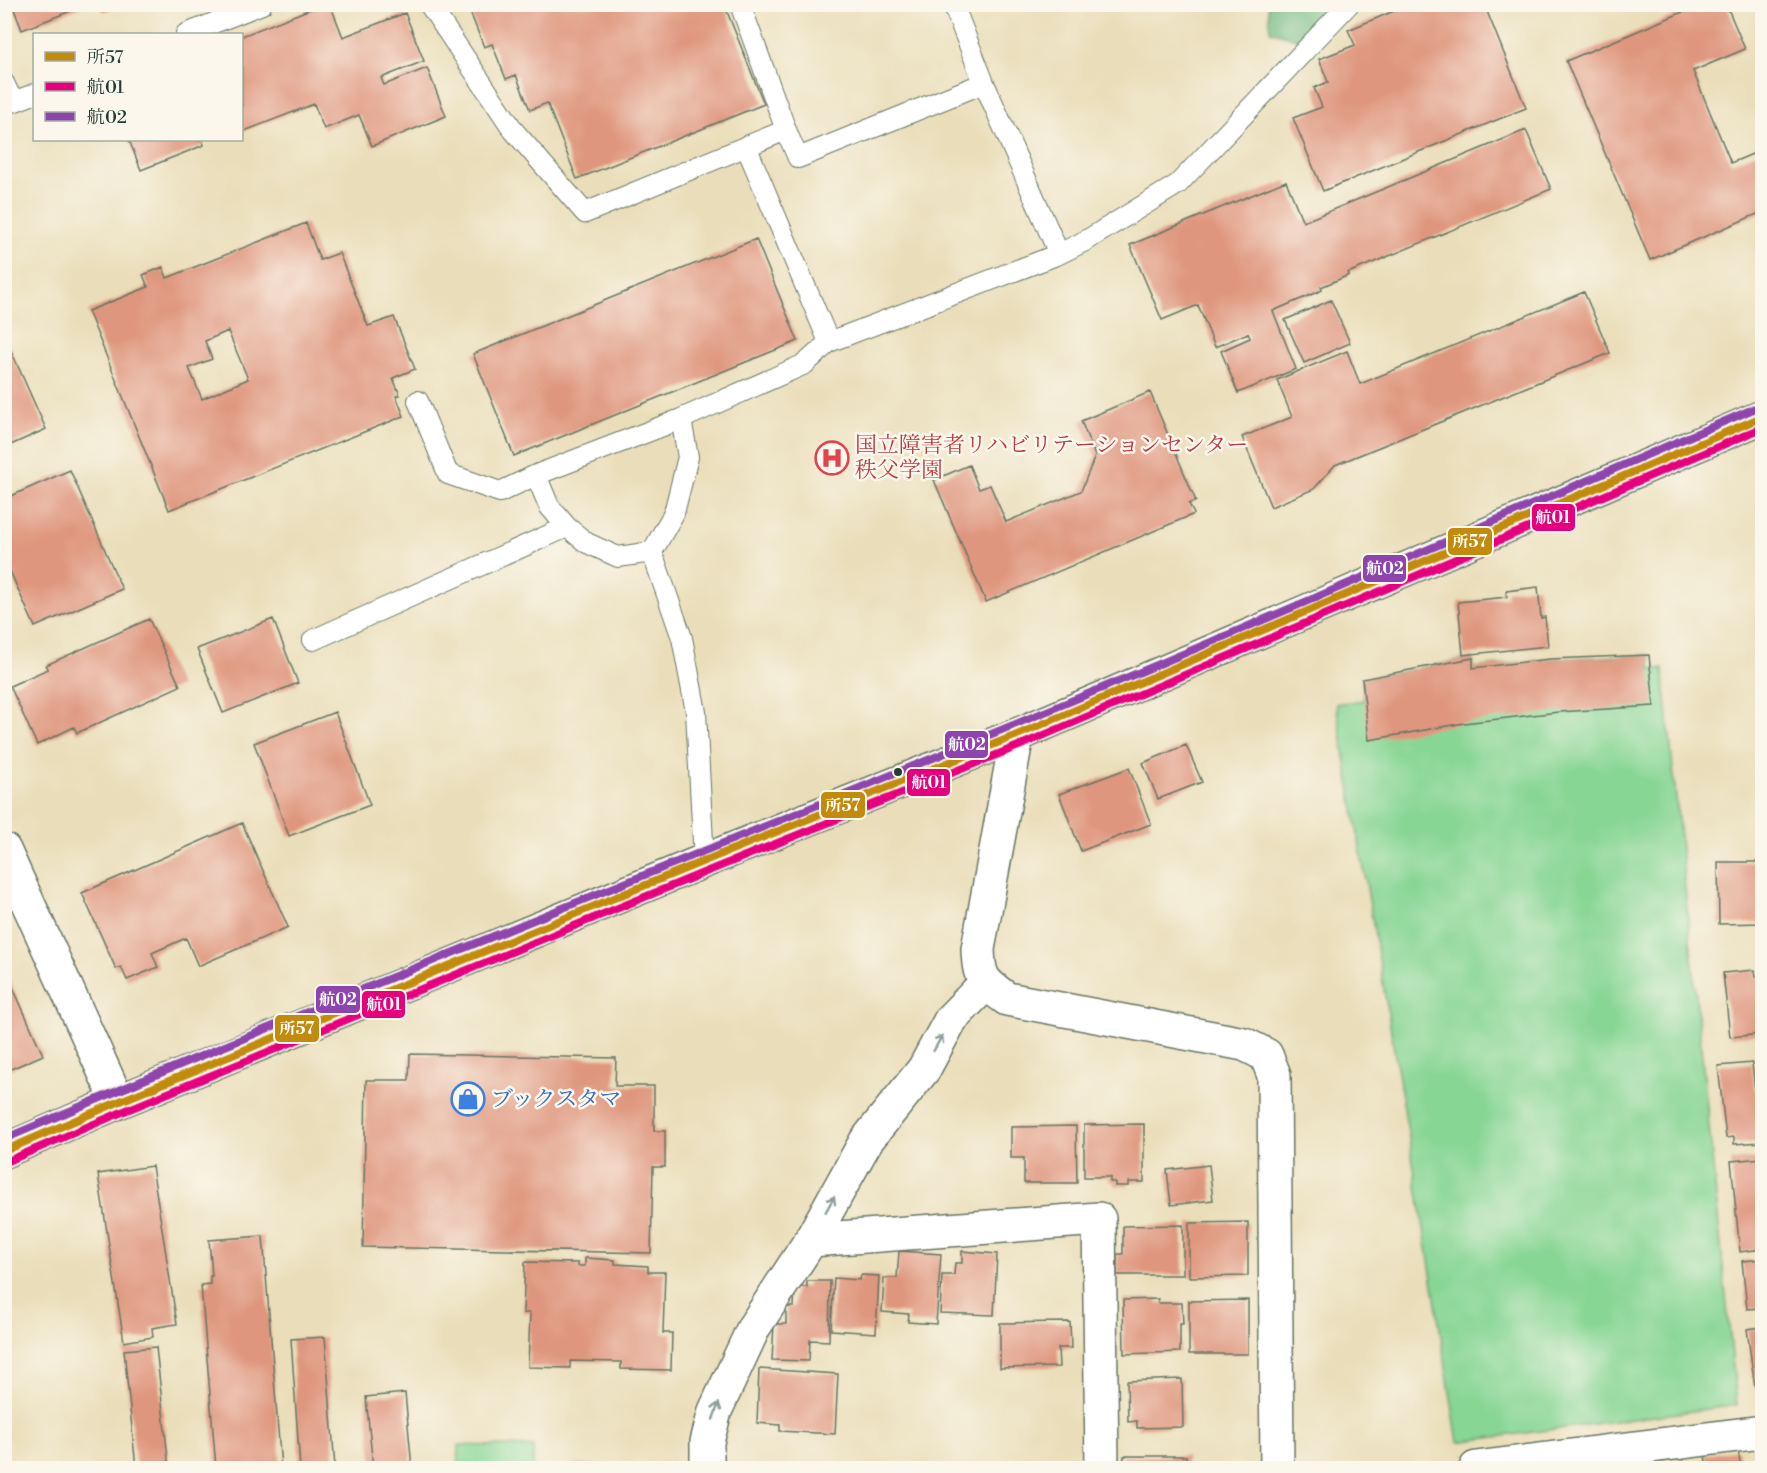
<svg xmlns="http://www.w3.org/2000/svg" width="1767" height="1473" font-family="'Libre Bodoni','Noto Serif JP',serif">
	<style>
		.green { fill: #87d694; stroke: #538a64; stroke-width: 1.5 }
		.forest { fill: #6db77e; stroke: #467a59; stroke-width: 1.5 }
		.building { fill: #df967e; fill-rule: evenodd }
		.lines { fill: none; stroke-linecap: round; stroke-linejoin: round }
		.lane-casing { stroke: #667563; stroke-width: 22 }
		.street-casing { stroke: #667563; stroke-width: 36 }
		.secondary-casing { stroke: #667563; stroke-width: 36 }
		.lane { stroke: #fff; stroke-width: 20 }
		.street { stroke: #fff; stroke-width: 33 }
		.secondary { stroke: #fff; stroke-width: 33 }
		.bus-1-casing { stroke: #fbf7ec; stroke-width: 12 }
		.bus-2-casing { stroke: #fbf7ec; stroke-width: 12 }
		.bus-3-casing { stroke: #fbf7ec; stroke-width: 12 }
		.bus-1 { stroke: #c18c0d; stroke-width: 8 }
		.bus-2 { stroke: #e5007d; stroke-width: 8 }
		.bus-3 { stroke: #8e44ad; stroke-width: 8 }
		.oneway { stroke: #8f9e9a }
		.bus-dot { fill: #1f3d34; stroke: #fbf7ec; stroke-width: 2 }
		.labels { text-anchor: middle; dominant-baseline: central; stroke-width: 5; stroke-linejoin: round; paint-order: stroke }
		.health-label { font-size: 22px; fill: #be3a42; stroke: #fbf7ec; text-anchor: start }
		.shop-label { font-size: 22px; fill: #366cbe; stroke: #fbf7ec; text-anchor: start }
		.line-badge { stroke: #fbf7ec; stroke-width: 2 }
		.badge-label { font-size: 16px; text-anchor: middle; font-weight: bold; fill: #fff }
	</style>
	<rect width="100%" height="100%" fill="#fbf7ec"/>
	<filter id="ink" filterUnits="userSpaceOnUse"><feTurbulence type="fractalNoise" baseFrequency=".0167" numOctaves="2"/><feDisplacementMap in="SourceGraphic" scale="12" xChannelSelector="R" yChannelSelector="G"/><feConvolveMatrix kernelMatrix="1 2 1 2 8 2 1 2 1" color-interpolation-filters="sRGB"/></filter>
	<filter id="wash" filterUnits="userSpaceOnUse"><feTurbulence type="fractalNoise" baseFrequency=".008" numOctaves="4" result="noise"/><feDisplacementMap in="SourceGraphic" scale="24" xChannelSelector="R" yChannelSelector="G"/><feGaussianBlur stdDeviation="1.35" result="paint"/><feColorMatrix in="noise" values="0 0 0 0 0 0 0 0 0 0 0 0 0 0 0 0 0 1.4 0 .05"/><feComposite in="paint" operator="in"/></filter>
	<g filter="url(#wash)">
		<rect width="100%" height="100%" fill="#eadeba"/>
		<path class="green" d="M1649 655 1651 669H1663L1737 1405 1458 1442 1419 1198 1336 704 1364 700 1362 679 1473 658 1474 668 1550 659Z
			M459 1445 533 1447V1468H458Z"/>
		<path class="forest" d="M1268 5H1346L1299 40 1270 31Z"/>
		<g id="blocks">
			<path class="building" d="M12 4H86V5L22 30Z
				M100 4H121V5L103 12Z
				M323 4H330L343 37 405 13 424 61 381 78 384 85 427 68 446 116 372 146 359 115 324 129 314 104 242 132V36Z
				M488 4H724L764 104 577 179 547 103 530 110 516 75 506 79 492 44 484 47 470 12Z
				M1411 4H1484L1526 108 1323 191 1293 118 1322 107 1314 88 1328 82 1319 59 1355 45 1348 30Z
				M1702 4H1726L1745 49 1693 71 1731 163 1762 150V212L1650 260 1566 61Z
				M1526 130 1551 189 1348 273 1349 275 1321 287 1322 290 1273 311 1296 369 1238 393 1221 351 1250 338 1248 333 1215 347 1198 305 1162 320 1130 245 1286 181 1303 222Z
				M129 140H202L204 145 141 170Z
				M306 223 320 260 339 253 368 326 394 317 415 369 393 378 400 395 396 396 404 416 169 510 88 311 148 287 143 275 163 267 167 278ZM228 331 248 379 202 399 189 368 212 359 205 341Z
				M756 239 798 341 514 456 473 354Z
				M1584 292 1610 353 1335 465 1314 489 1271 507 1242 437 1292 417 1277 380 1347 351 1360 384Z
				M1331 300 1350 343 1304 363 1285 320Z
				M4 335 46 429 4 448Z
				M1150 392 1196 501 1189 504 1194 514 986 602 934 480 969 465 979 489 990 485 1006 522 1081 491 1095 456 1081 421Z
				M70 470 122 589 35 627 4 558V499Z
				M1538 587 1541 618 1545 617 1548 646 1463 655 1458 602 1507 597 1506 591Z
				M149 619 180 686 77 733 74 727 37 745 10 686 48 669 46 665Z
				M273 619 298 683 223 713 197 649Z
				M1649 655 1654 706 1559 712 1464 723 1369 740 1362 679 1473 658V668L1550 659Z
				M335 712 370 805 289 836 254 743Z
				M1186 745 1202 782 1158 799 1143 763Z
				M1129 768 1151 824 1081 851 1059 794Z
				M242 823 288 927 198 966 186 938 152 953 158 967 127 980 121 967 116 969 82 893Z
				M1718 862H1762V923L1719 924Z
				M4 967 43 1055 4 1072Z
				M1755 970 1756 977H1762V1034L1730 1037 1723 973Z
				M410 1054 616 1058 615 1086H654V1131H665V1167H653L651 1253 363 1247 366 1080H409Z
				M1752 1063 1755 1090H1762V1142L1734 1144V1137L1726 1138 1718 1066Z
				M1144 1124V1182H1128V1186H1115V1182H1110V1177H1084V1125Z
				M1076 1126 1077 1183H1024V1158H1011V1127Z
				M1762 1158V1249L1740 1252 1731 1161Z
				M1209 1165 1213 1200 1171 1205 1167 1170Z
				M152 1166 177 1324 152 1328 153 1337 124 1342 98 1174Z
				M1248 1222V1276L1189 1277V1223Z
				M1183 1225V1275H1117V1254H1123V1226Z
				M263 1236 281 1468H216L201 1285 210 1284V1276H212L209 1240Z
				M899 1251 941 1254 936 1324 908 1322 909 1314 882 1312 884 1278H897Z
				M962 1251 997 1254 994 1315 940 1313 942 1275H954L955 1263H962Z
				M585 1258 615 1260V1264L648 1266V1272H665L663 1333H672L671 1370 621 1369V1362L570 1361V1368L528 1367 530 1313H523L525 1262 578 1263V1266H585Z
				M1762 1259V1308L1747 1309 1742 1261Z
				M861 1275 879 1276 876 1333 831 1330 834 1278 860 1280Z
				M807 1281H830L829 1341 810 1340 809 1361 772 1360 774 1324H786V1307H794L795 1287H807Z
				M1158 1299V1303H1182L1183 1324H1180V1352L1124 1354 1123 1300Z
				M1248 1300V1354H1189V1301Z
				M1070 1322 1071 1348H1058L1059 1367 1000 1368V1323Z
				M1762 1327V1387L1755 1388 1747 1329Z
				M325 1337 335 1468H300L291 1339Z
				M156 1347 169 1468H136L124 1350Z
				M759 1369 838 1374 835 1434 780 1431V1425L757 1423Z
				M1182 1379 1183 1427 1137 1428V1421L1128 1422 1127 1381Z
				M405 1393 412 1468H373L366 1397Z
				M1738 1450 1741 1468H1707L1705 1455Z
				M1124 1456H1186V1468H1123Z
				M1683 1459 1685 1468H1655L1654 1463Z
				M572 1464 656 1466V1468H572Z"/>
		</g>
	</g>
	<g filter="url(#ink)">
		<use href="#blocks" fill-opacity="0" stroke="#667563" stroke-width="1.5"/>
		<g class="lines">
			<defs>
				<path id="lane" d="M429 4 514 131 585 213 786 130 798 158 984 83
					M740 4 786 130
					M953 4 984 83 1059 254
					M186 34 262 4
					M4 83 13 102 34 94
					M746 146 829 342
					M418 401 448 474 500 492 536 475 681 419
					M536 475 549 506 567 527 587 543 618 557 652 552
					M313 640 567 527
					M704 861 696 712 682 638 652 552 674 513 688 457 681 419 805 364 829 342 1059 254 1087 240 1178 184 1349 4"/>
				<path id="street" d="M1017 735 978 949C979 979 983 982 1007 999L1244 1044 1266 1055 1274 1075 1277 1468
					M4 850 118 1102
					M811 1240 1099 1219 1102 1468
					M707 1468V1442L715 1411 754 1327 811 1240 866 1141 924 1069 951 1019 986 983
					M1476 1468 1762 1432"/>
				<path id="secondary" d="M4 1151 118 1102 704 861 1017 735 1762 417"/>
			</defs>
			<use href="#lane" class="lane-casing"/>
			<use href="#street" class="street-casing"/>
			<use href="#secondary" class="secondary-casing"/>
			<use href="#lane" class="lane"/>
			<use href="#street" class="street"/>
			<use href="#secondary" class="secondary"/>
			<defs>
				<path id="bus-1" d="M4 1151 118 1102 704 861 1017 735 1762 417"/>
				<path id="bus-2" d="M8 1161 122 1112 708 871 1021 745 1762 428"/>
				<path id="bus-3" d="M4 1139C338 996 676 864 1011 726 1261 623 1509 514 1758 407"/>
			</defs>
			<use href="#bus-1" class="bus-1-casing"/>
			<use href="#bus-2" class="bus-2-casing"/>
			<use href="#bus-3" class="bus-3-casing"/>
			<use href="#bus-1" class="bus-1"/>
			<use href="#bus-2" class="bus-2"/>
			<use href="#bus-3" class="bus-3"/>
		</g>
		<defs><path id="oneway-shaft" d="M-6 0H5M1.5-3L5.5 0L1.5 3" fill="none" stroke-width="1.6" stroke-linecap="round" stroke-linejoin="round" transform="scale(1.5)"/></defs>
		<g class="oneway">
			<use href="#oneway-shaft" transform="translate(938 1043) rotate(-61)"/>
			<use href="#oneway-shaft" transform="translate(830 1204) rotate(-61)"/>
			<use href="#oneway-shaft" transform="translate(716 1411) rotate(-71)"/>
		</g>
	</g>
	<defs>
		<symbol id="hospital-ring" viewBox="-11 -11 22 22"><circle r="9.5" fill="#fbf7ec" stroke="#e0444e" stroke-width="1.5"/><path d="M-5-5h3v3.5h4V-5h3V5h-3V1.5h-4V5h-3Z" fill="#e0444e"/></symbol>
		<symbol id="shop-ring" viewBox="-11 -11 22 22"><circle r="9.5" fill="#fbf7ec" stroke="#3f7fe0" stroke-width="1.5"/><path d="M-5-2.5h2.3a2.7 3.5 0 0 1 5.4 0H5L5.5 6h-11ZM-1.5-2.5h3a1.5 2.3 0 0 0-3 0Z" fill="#3f7fe0"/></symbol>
	</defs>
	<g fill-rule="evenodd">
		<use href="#hospital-ring" x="813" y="439" width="38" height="38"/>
		<use href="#shop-ring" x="449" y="1080" width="38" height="38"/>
	</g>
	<circle class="bus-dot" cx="898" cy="772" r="5"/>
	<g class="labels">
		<g class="health-label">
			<text x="855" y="445">国立障害者リハビリテーションセンター<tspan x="855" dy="25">秩父学園</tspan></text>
		</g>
		<g class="shop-label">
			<text x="491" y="1099">ブックスタマ</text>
		</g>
	</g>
	<g class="line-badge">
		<rect x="1531" y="503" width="45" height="29" rx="6" fill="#e5007d"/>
		<rect x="1447" y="527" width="46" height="29" rx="6" fill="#c18c0d"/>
		<rect x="1362" y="554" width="45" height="29" rx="6" fill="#8e44ad"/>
		<rect x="944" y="730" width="45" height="29" rx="6" fill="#8e44ad"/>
		<rect x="906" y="768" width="45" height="29" rx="6" fill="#e5007d"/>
		<rect x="820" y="791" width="46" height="28" rx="6" fill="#c18c0d"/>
		<rect x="315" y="985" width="46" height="29" rx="6" fill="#8e44ad"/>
		<rect x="361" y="990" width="45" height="29" rx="6" fill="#e5007d"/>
		<rect x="274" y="1014" width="46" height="29" rx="6" fill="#c18c0d"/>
	</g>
	<g class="badge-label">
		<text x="1553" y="523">航01</text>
		<text x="1470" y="547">所57</text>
		<text x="1385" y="574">航02</text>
		<text x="967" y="750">航02</text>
		<text x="929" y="788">航01</text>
		<text x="843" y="811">所57</text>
		<text x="338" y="1005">航02</text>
		<text x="384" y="1010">航01</text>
		<text x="297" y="1034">所57</text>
	</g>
	<rect width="1767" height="1473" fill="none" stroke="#fbf7ec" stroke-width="24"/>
	<rect x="33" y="33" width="210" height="108" fill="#fbf7ec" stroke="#a3ada2" stroke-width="1.5"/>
	<rect x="45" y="52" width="30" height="9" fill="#c18c0d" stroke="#a3ada2" stroke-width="1.5"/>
	<text x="87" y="63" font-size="18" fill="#1f3d34">所57</text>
	<rect x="45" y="82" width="30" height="9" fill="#e5007d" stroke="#a3ada2" stroke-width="1.5"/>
	<text x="87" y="93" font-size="18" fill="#1f3d34">航01</text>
	<rect x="45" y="112" width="30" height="9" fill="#8e44ad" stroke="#a3ada2" stroke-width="1.5"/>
	<text x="87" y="123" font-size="18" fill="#1f3d34">航02</text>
</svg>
